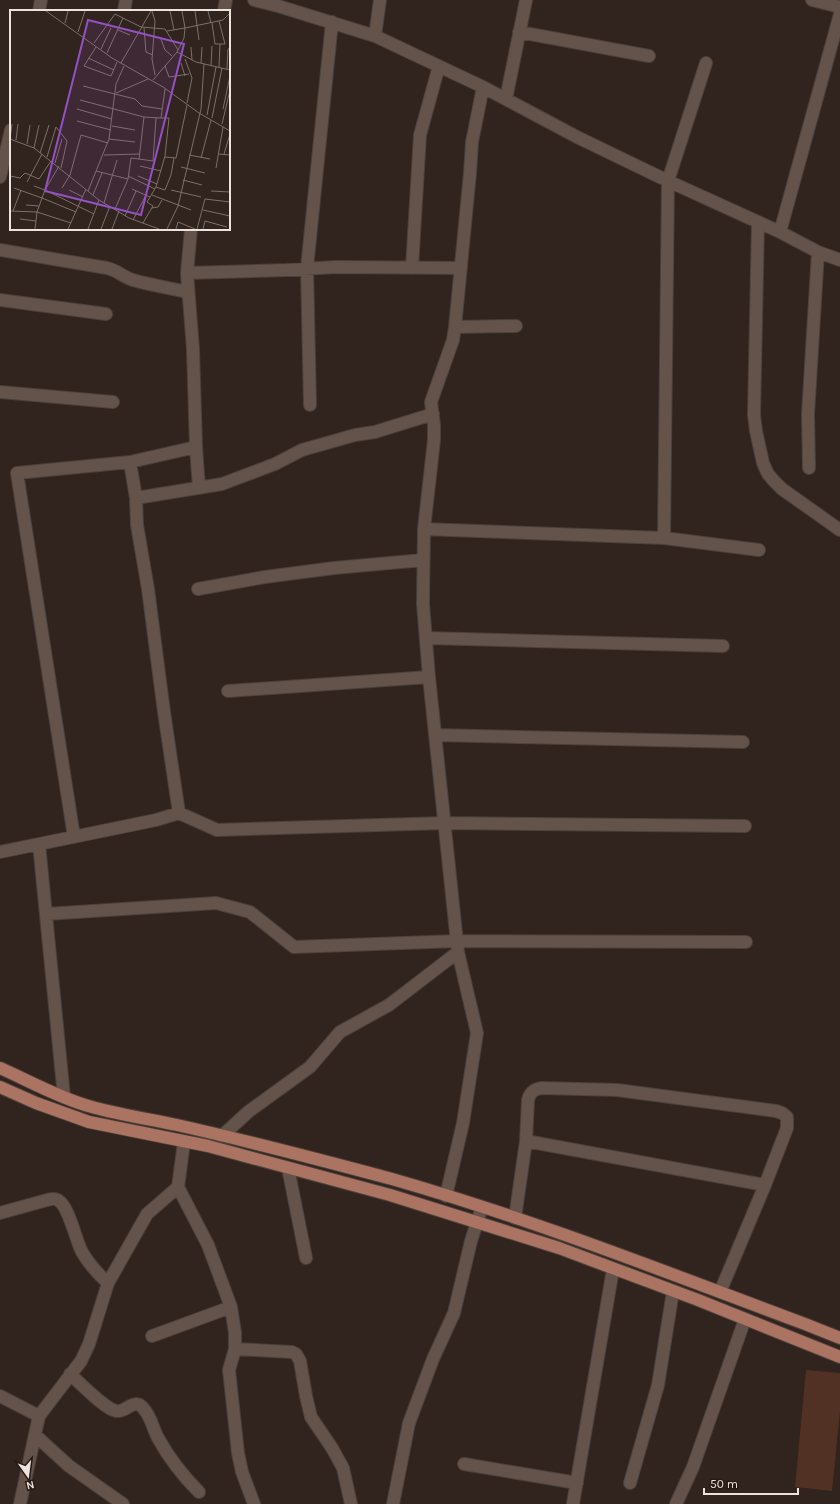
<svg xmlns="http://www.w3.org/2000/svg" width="840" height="1504" font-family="Karla,sans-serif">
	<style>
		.building { fill: #513123 }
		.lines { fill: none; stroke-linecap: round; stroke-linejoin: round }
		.minor-casing { stroke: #4c403b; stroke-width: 14 }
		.major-casing { stroke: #4c403b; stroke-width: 14 }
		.minor { stroke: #63534b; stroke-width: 12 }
		.major { stroke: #ab7361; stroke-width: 12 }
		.inset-road { fill: none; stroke: #7c706a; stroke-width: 1 }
		.view { fill: #9251c5; fill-opacity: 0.15; stroke: #9251c5; stroke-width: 2 }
		.inset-edge { fill: none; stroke: #ede3de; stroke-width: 2 }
	</style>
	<rect width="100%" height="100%" fill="#31231d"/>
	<path class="building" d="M806 1370 840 1373V1411L832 1491 795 1487Z"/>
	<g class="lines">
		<defs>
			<path id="minor" d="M254 0 278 6 375 36 483 87 577 137 668 181 780 232 818 252 840 260
				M812 0 840 7
				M39 11 41 0
				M124 11 126 0
				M224 11 226 0
				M519 32 649 56
				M375 36 380 0
				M506 99 526 0
				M0 177 11 130
				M758 223 754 415 756 431 763 463 768 474 774 481 782 489 840 530
				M780 232 840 14
				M0 250 107 268C117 270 123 277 133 280 150 285 170 288 188 292
				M412 268 420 135 439 66
				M187 273 287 270 335 267 461 268
				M0 300 106 314
				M455 327 516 326
				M0 392 113 402
				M310 405 307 268 332 22
				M196 447 199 488
				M809 468 808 414 818 252
				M136 498 222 484 275 464 302 450 355 435 375 432 433 414
				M424 529 664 538 668 181 706 63
				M664 538 759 550
				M198 589 265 577 334 568 423 560
				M426 638 723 646
				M228 691 429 677
				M435 735 743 742
				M179 813 217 830 445 823 745 826
				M74 837 17 473 130 462
				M0 852 39 844
				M46 914 216 903 250 912 294 947 457 941 746 942
				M64 1097 39 844 156 820 179 813 164 712 148 589 137 525 136 498 130 462 196 447 193 349 187 273 191 229
				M222 1136 248 1112 310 1067 340 1032 389 1005 458 952
				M526 1141 765 1185
				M288 1168 306 1258
				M178 1187 208 1245 231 1307 235 1333V1349L229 1370 238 1453 242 1472 254 1504
				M446 1196 463 1123 477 1033 458 952 429 677 423 604 424 529 434 440V425L431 402 453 340 455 327 470 173 472 142 483 87
				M0 1213 47 1200C51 1199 56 1198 59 1201 69 1207 76 1241 82 1252 89 1264 98 1274 108 1283
				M515 1218 526 1141 528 1100C530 1092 534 1089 542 1088L617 1090 776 1111 782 1113 787 1117V1128L765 1185 720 1292
				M152 1336 231 1307
				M235 1349 292 1352 296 1354 300 1361 306 1396 311 1417 332 1448 343 1468 351 1504
				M70 1374C80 1383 104 1408 116 1411 126 1413 134 1397 143 1408 151 1416 153 1429 158 1438 169 1458 183 1476 199 1492
				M0 1396 39 1416
				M35 1435 69 1466 123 1504
				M464 1464 577 1483
				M630 1483 658 1385 673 1291
				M20 1504 39 1416 81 1361 89 1344 108 1283 147 1214 178 1187 184 1142
				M393 1504 409 1423 433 1359 454 1313 471 1241 482 1207
				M573 1504 613 1269
				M676 1504 693 1467 745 1319"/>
			<path id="major" d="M0 1068C27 1080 54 1095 82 1104 113 1114 145 1118 177 1125 249 1141 321 1160 392 1179 532 1219 668 1273 805 1324L840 1338
				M0 1087 36 1103 89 1122 208 1146 390 1195 559 1248 698 1300 840 1357"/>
		</defs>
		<use href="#minor" class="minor-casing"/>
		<use href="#major" class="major-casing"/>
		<use href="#minor" class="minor"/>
		<use href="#major" class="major"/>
	</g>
	<g transform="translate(10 10)">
		<rect width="220" height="220" fill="#31231d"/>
		<path class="inset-road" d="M36 1 102 48 153 77 189 103 220 121M142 1 145 11 142 49 145 65M160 1 164 20M185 1 189 30M198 1 201 13M55 13 58 1M202 13 205 34H215L209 11M134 18 136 42 143 45M108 20 120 25M157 21 175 18 172 1M68 22 75 1M151 29 155 40 162 46M84 33 105 4 131 17 155 19 168 40M86 37 74 56 101 66 107 52M181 37 182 50M91 39 101 18M167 42 186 52 220 60M97 43 113 8M78 48 104 60M175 49 182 68 177 93M111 53 141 1M171 53 175 66M191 53 192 37M155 56 159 67 179 64M201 56 202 36M209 57 210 34M217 59 218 39 220 38M143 70 167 42 174 28 175 18 213 10 220 3M73 76 125 89 132 96 152 99M106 83 138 69M70 90 134 107M67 99 102 109M213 99 220 66M197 105 206 57M202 108 212 58M67 111 101 120M212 114 220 80M102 116 125 120M0 129 24 138 89 190 119 208 149 219M0 129 2 114M99 129 125 132M6 130 8 114M17 134 20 115M24 138 29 115M30 143 39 115M208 144 220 145M214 144 220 124M94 145 130 144M179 145 200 149M37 147 46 117 57 131 51 158M155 147 166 148 177 95M191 148 201 110M129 149 143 151 146 108M45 153 52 129M49 156 35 180 84 204M130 156 151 161M171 157 195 163M206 158 213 117M86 161 118 169M0 166 10 168 15 163 29 169 41 151M118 166 145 179M128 166 147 174M173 170 192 175M17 172 32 144M146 177 155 180 161 165 164 148M4 178 32 188 35 180 24 176M52 178 60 165 71 125 98 133M122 179 140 187M59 180 73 187M161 180 191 187M78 181 99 129 106 74 114 56M201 181 220 182M83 185 92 163M142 185 181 200M94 193 107 150M16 195 29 196M142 198 148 197 152 190M105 199 118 169 121 148 129 149 134 107 151 108 155 79M193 200 220 206M0 201 27 202 32 188 66 202M3 201 11 180M115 206 126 181M10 209 26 211M123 210 136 185M133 213 143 196 137 192 146 177 155 146 159 108H151M25 219 27 202 61 213M58 219 76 179M78 219 89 190M91 219 100 196M102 219 109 201M157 219 168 196 191 99 194 54M166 219 168 212 185 219M187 219 195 189 220 192M193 219 195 211 217 217"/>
		<path class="view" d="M78 10 174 34 131 205 35 181Z"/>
		<rect width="220" height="220" class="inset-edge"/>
	</g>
	<g transform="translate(28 1476) rotate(166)" stroke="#271913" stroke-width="3" paint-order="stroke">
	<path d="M0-3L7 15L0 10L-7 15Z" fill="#ede3de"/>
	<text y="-6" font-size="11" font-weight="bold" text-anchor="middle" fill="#ede3de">N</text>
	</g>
	<path d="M704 1488v6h94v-6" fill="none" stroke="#ede3de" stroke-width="2"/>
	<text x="710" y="1488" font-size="12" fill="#ede3de" stroke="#271913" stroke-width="3" paint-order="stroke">50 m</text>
</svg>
